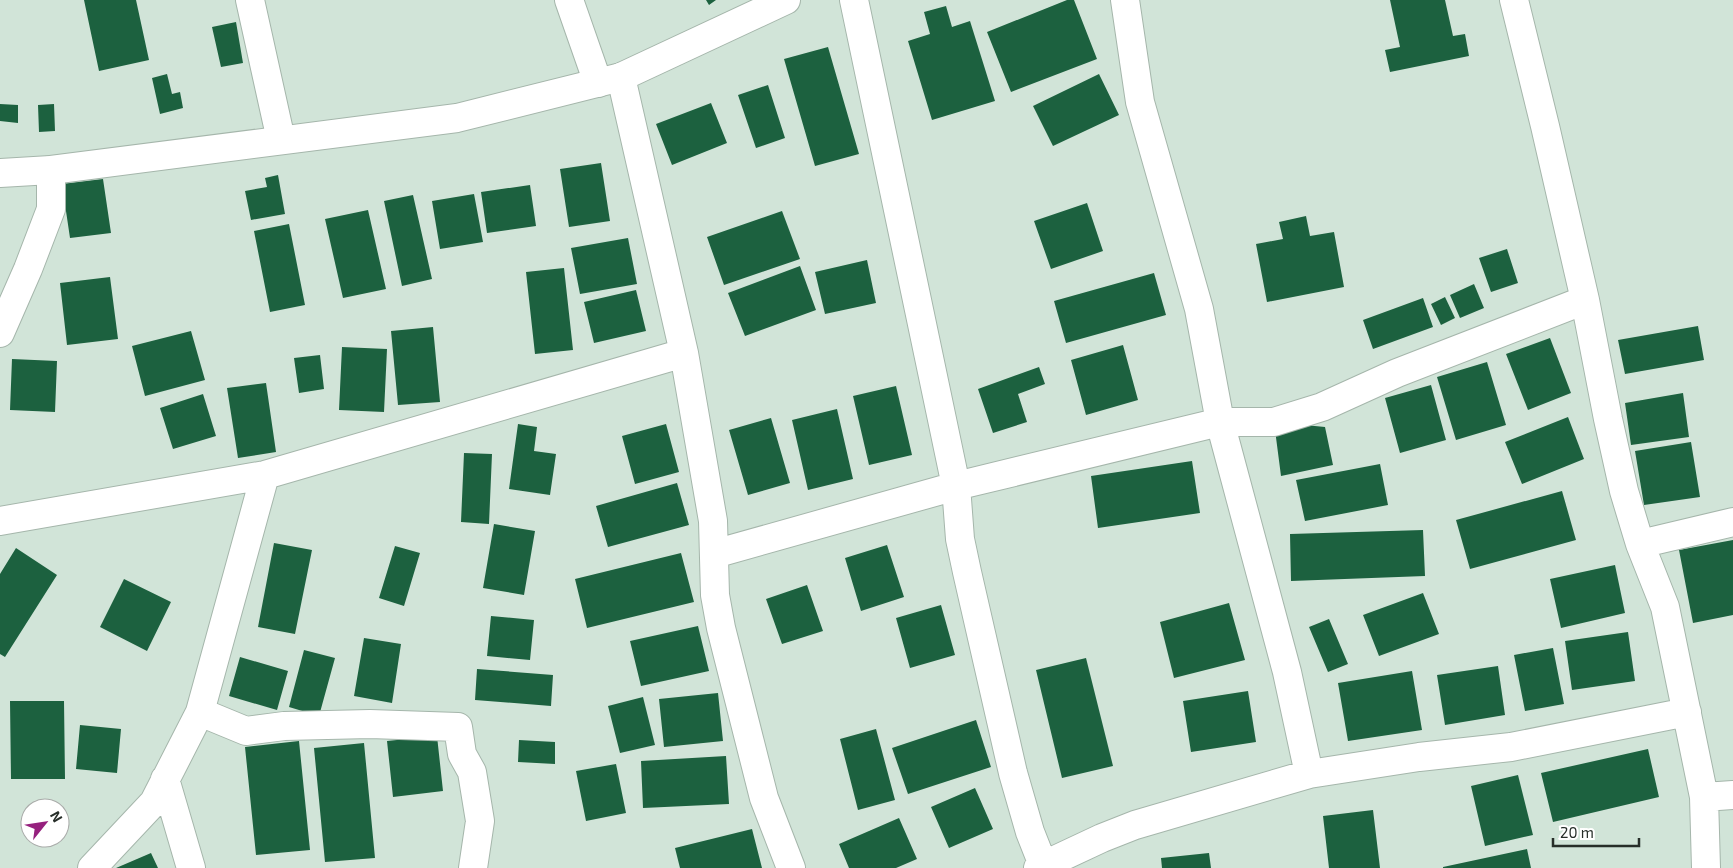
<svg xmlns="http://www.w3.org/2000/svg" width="1733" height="868" font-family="'Exo 2',sans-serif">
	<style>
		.building { fill: #1c613f }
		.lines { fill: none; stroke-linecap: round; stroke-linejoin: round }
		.minor-casing { stroke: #a5b6ab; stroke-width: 30 }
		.tertiary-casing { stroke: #a5b6ab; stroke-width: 30 }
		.minor { stroke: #fff; stroke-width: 28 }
		.tertiary { stroke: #fff; stroke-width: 28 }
	</style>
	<rect width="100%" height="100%" fill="#d1e4d8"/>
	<path class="building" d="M84 0H136L149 60 99 71Z
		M706 0H716L709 5Z
		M1067 0H1074L1097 59 1011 92 987 32Z
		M1390 0H1445L1453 36 1465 34 1469 56 1390 72 1385 50 1400 47Z
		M946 6 952 27 970 21 995 101 932 120 908 41 930 34 924 12Z
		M236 22 243 63 221 67 212 27Z
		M828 47 859 154 815 166 784 59Z
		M167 74 172 94 180 92 183 108 160 114 152 78Z
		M1099 74 1119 115 1053 146 1033 106Z
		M768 85 785 138 756 148 738 95Z
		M711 103 727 143 672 165 656 124Z
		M0 104 18 105V123L0 121Z
		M54 104 55 131 39 132 38 105Z
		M601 163 610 221 569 227 560 169Z
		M278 175 285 214 251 220 245 191 267 187 265 178Z
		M103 179 111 233 70 238 62 184Z
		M530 185 536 226 487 233 481 192Z
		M474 194 483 242 440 249 432 201Z
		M413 195 432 279 402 286 384 201Z
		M1087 203 1103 251 1051 269 1034 221Z
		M368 210 386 289 343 298 325 219Z
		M782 211 800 259 724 285 707 237Z
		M1306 216 1310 236 1334 232 1344 287 1267 302 1256 244 1283 239 1279 222Z
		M289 224 305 305 270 312 254 231Z
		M628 238 637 284 580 294 571 248Z
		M1507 249 1518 283 1491 292 1479 258Z
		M867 260 876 303 825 314 815 272Z
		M800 266 816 310 745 336 728 293Z
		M564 268 573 350 535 354 526 272Z
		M1154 273 1166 315 1066 343 1054 301Z
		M110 277 118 339 67 345 60 283Z
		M1474 284 1484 308 1460 318 1450 295Z
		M636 290 646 331 594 343 584 302Z
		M1445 297 1455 318 1441 325 1431 304Z
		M1423 298 1433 327 1373 349 1363 320Z
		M1698 326 1704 360 1625 374 1618 340Z
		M433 327 440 402 398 405 391 331Z
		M191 331 205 380 145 396 132 346Z
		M1550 338 1571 393 1528 410 1506 354Z
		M1123 345 1138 400 1086 415 1071 360Z
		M342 347 387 349 384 412 339 410Z
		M320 355 324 389 299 393 294 358Z
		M12 359 57 361 55 412 10 410Z
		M1487 362 1506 425 1456 440 1437 377Z
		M1039 367 1045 384 1018 394 1027 422 993 433 978 389Z
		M266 383 276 452 238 458 227 388Z
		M1431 385 1446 440 1400 453 1385 398Z
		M896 386 912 455 869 465 853 396Z
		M1683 393 1689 437 1631 445 1625 403Z
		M203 394 216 436 173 449 160 408Z
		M837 409 853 479 808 490 792 420Z
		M1568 417 1584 459 1522 484 1505 442Z
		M771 418 790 483 748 495 729 430Z
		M1274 422 1325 427 1333 465 1281 476Z
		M518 424 537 427 534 451 556 454 550 495 509 489Z
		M666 424 679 472 635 484 622 436Z
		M1691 442 1700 497 1644 505 1635 451Z
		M464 453 492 454 489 524 461 522Z
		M1192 461 1200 513 1098 528 1091 476Z
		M1380 464 1388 505 1305 521 1296 480Z
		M677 483 689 525 608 547 596 506Z
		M1562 491 1576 540 1470 569 1456 520Z
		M494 524 535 531 524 595 483 588Z
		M1423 530 1425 576 1291 581 1290 534Z
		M1733 540V615L1693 623 1679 550Z
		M274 543 312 550 295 634 258 627Z
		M887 545 904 597 861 611 845 558Z
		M395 546 420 553 404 606 379 598Z
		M16 548 57 575 5 657 0 654V574Z
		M681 553 694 602 587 628 575 579Z
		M1615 565 1625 613 1561 628 1550 579Z
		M124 579 171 602 147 651 100 627Z
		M807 585 823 631 782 644 766 599Z
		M1423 593 1439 634 1379 656 1363 615Z
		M1229 603 1245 660 1174 678 1160 622Z
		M941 605 955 655 910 668 896 618Z
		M491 616 534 620 530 660 487 656Z
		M1329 619 1348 664 1328 672 1309 627Z
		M698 626 709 671 641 686 630 641Z
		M1628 632 1635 681 1572 690 1565 641Z
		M364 638 401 644 392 703 354 696Z
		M1553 648 1564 704 1525 711 1514 655Z
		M304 650 335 658 319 716 289 707Z
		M240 657 288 671 277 710 229 696Z
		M1086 658 1113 766 1062 778 1036 670Z
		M1498 666 1505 715 1445 725 1437 675Z
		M477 669 553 675 551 706 475 700Z
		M1412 671 1422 730 1348 741 1338 683Z
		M1248 691 1256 742 1191 752 1183 701Z
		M718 693 723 741 664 747 659 699Z
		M643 697 655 745 620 753 608 706Z
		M10 701H64L65 779H11Z
		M976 720 991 767 908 794 892 748Z
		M80 725 121 729 117 773 76 769Z
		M876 729 895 800 858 810 840 739Z
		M437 736 443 791 393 797 387 741Z
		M519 740 555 742V764L518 762Z
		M299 741 310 850 256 855 245 747Z
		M364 743 375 858 325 862 314 748Z
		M1648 749 1659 797 1553 822 1541 773Z
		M726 756 729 804 643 808 641 761Z
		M616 764 626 813 586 821 576 771Z
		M1518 775 1533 835 1485 846 1471 786Z
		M975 788 993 829 949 848 931 807Z
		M1373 810 1380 868H1329L1323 816Z
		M899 818 917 859 896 868H849L839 844Z
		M752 829 762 868H680L675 848Z
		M1527 849 1531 868H1443V867Z
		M151 853 158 868H116Z
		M1209 853 1211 868H1162L1161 858Z"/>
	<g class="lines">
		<defs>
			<path id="minor" d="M250 0 281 140
				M569 0 598 83
				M854 0 956 486 960 539 967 572 1013 773 1030 832 1043 865
				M1125 0 1140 102 1199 309 1220 422 1287 672 1309 774
				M1514 0 1545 126 1585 300 1608 419 1624 491 1640 544 1665 607 1704 797 1706 868
				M621 77 684 353 713 521 715 595 721 628 764 798 791 868
				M0 333 28 269 51 209V170
				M0 521 265 475 684 353
				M1640 544 1733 522
				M714 554 956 486 1220 422H1274L1322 407 1397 373 1585 300
				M200 712 246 731 284 726 370 724 458 727 462 754 472 772 480 821 473 868
				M165 779 191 868
				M1704 797 1733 795
				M92 868 154 802 200 712 265 475
				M1038 868 1102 838 1135 825 1309 774 1419 757 1511 747 1687 712"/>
			<path id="tertiary" d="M0 173 51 170 457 118 621 77 786 0"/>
		</defs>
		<use href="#minor" class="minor-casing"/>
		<use href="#tertiary" class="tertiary-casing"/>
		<use href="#minor" class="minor"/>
		<use href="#tertiary" class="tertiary"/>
	</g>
	<g transform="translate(45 823) rotate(60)"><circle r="24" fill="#ffffff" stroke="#a9aba9"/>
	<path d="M0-4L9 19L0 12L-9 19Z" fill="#96217e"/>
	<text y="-8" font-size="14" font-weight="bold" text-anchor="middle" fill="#272e29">N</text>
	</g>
	<path d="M1553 838v8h86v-8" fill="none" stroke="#272e29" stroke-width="2.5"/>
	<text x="1560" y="838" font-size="15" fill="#272e29" stroke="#ffffff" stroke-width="4" paint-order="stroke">20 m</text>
</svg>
